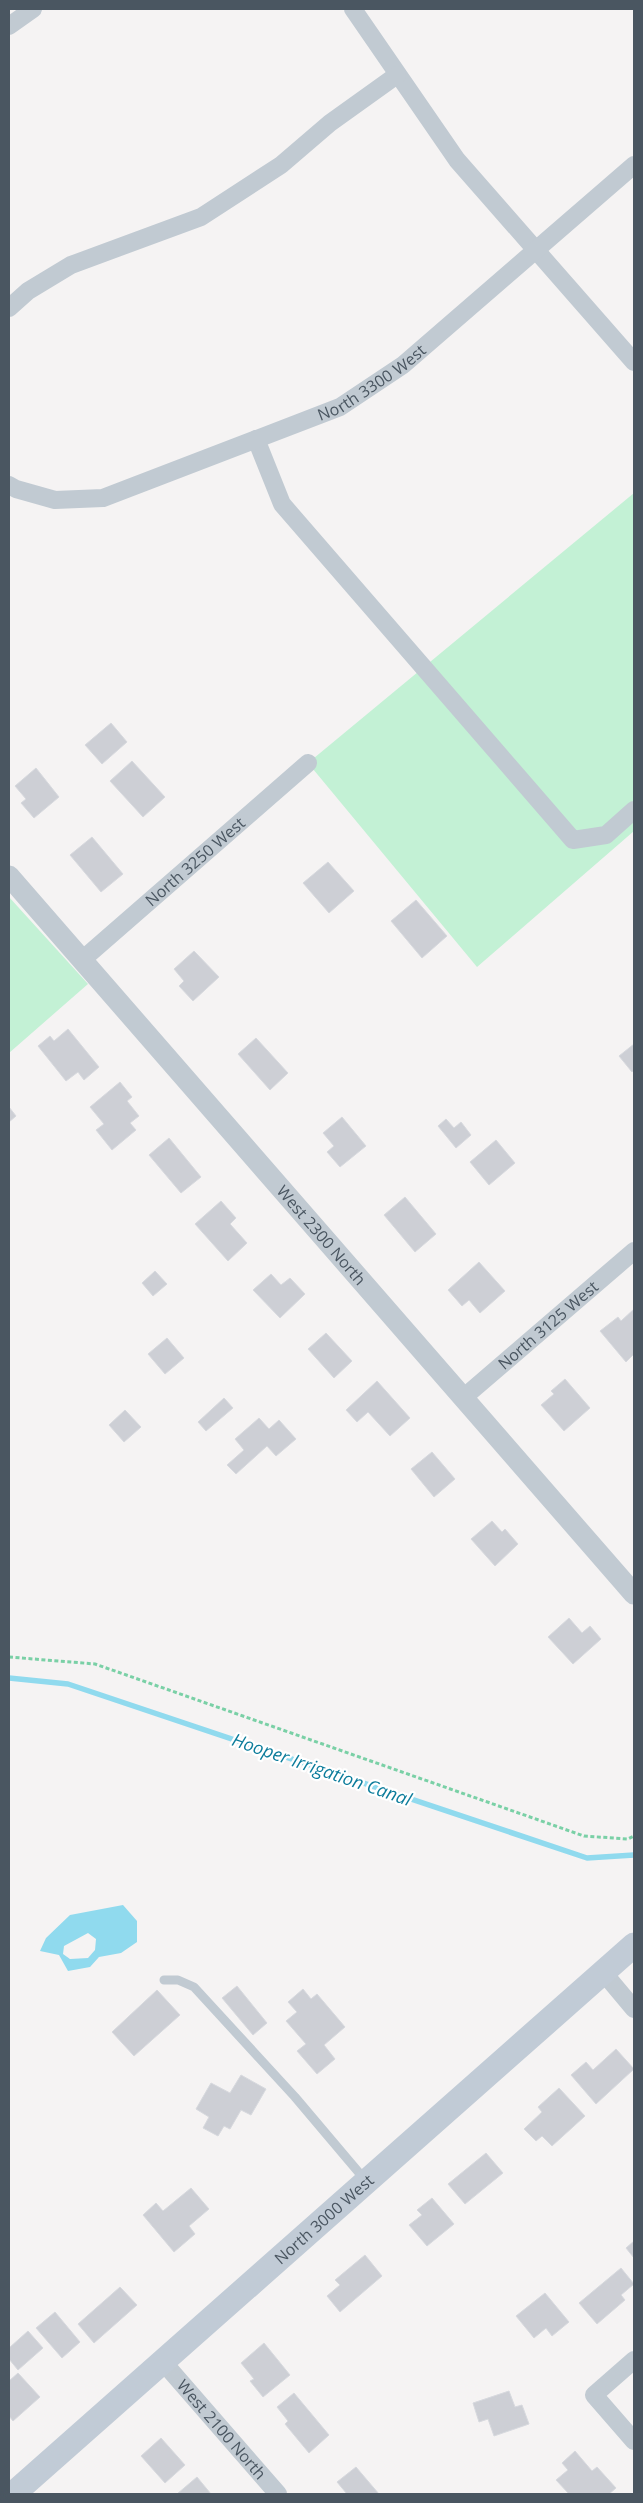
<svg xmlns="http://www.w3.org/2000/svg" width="643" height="2503" font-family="'Open Sans',sans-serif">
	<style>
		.green { fill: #c3f1d5 }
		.water { fill: #90daee; fill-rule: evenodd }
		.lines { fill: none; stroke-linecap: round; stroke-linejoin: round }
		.stream { stroke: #90daee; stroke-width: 5.5 }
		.building { fill: #cdcfd5; stroke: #d7d9de }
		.path { stroke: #7ad0a6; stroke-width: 3; stroke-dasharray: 4 2.5; stroke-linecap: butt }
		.service { stroke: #c1cad2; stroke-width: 9 }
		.minor { stroke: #c1cad2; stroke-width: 18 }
		.tertiary { stroke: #c1cad2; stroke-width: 21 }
		.secondary { stroke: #c1cbd6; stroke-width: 25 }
		.labels { text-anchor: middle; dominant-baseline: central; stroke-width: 4.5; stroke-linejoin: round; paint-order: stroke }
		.street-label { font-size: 16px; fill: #4a5661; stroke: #fff }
		.water-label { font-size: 18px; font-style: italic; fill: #0c7c9b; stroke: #fff }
	</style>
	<rect width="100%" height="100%" fill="#f5f3f3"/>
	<path class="green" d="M634 493V831L477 967 308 763Z
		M9 897 88 984 9 1053Z"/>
	<path class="water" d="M123 1905 137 1921V1942L121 1953 99 1957 90 1967 68 1971 59 1955 40 1951 46 1938 70 1915ZM88 1933 96 1939 95 1950 88 1958 70 1959 63 1954 64 1946Z"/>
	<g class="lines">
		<path class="stream" d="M9 1678 68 1684 587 1858 634 1855"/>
	</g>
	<path class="building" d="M111 723 127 742 102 764 85 745Z
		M132 761 165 797 143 817 110 781Z
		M36 768 59 797 34 818 21 803 26 799 15 786Z
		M92 837 123 874 101 892 70 855Z
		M328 862 354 891 329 913 303 883Z
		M416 900 447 936 422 958 391 921Z
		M194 951 219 977 193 1001 179 986 184 981 174 969Z
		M68 1029 99 1067 84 1080 78 1072 66 1081 38 1046 50 1036 54 1041Z
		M256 1038 288 1073 270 1090 238 1054Z
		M634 1044V1070L632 1072 619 1056Z
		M120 1082 132 1097 127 1101 139 1116 130 1123 136 1130 112 1150 96 1130 104 1124 90 1107Z
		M9 1107 16 1116 9 1122Z
		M342 1117 366 1146 340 1167 327 1152 334 1146 323 1133Z
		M446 1119 454 1128 461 1122 471 1135 456 1148 438 1126Z
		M169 1138 201 1177 181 1193 149 1155Z
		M496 1140 515 1163 489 1185 470 1162Z
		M405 1197 436 1234 415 1252 384 1215Z
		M221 1201 236 1218 230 1224 247 1243 228 1261 195 1224Z
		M479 1262 505 1291 480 1313 469 1300 462 1306 448 1290Z
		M155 1271 167 1284 153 1296 142 1283Z
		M271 1274 281 1285 290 1278 305 1294 280 1318 253 1290Z
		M634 1309V1354L626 1362 600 1331 618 1317 621 1321Z
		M326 1333 352 1361 334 1378 308 1349Z
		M167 1338 184 1358 165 1374 148 1354Z
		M565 1379 590 1408 564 1431 541 1405 554 1394 551 1391Z
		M377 1381 410 1418 390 1436 368 1412 357 1422 346 1410Z
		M224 1398 233 1408 206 1431 198 1422Z
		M125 1410 141 1427 124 1442 109 1425Z
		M259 1418 269 1429 279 1420 296 1439 276 1456 267 1446 236 1474 227 1465 244 1450 235 1439Z
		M432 1452 455 1479 434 1497 411 1469Z
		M492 1521 502 1532 505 1529 518 1544 495 1566 471 1539Z
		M569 1618 582 1633 590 1626 601 1639 573 1664 548 1637Z
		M237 1986 267 2023 253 2035 222 1998Z
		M303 1989 311 1999 317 1994 345 2027 324 2045 335 2059 317 2074 297 2051 306 2044 286 2021 297 2012 288 2002Z
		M157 1990 180 2015 134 2056 112 2032Z
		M616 2049 634 2069 596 2104 571 2075 586 2062 593 2070Z
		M241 2075 266 2089 251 2115 241 2110 230 2129 224 2126 218 2136 203 2128 209 2117 196 2109 211 2083 230 2093Z
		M559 2088 585 2116 552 2146 542 2136 536 2141 524 2129 542 2112 538 2107Z
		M486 2153 503 2173 465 2204 448 2184Z
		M191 2188 209 2209 189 2226 195 2234 174 2252 143 2215 156 2203 163 2211Z
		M432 2198 454 2224 427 2246 409 2225 422 2215 417 2210Z
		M634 2241V2258L626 2248Z
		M365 2255 382 2276 340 2312 327 2296 340 2285 335 2280Z
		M621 2268 634 2284 621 2295 625 2300 597 2324 579 2303Z
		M120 2287 137 2305 94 2343 78 2324Z
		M545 2293 569 2322 552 2336 546 2328 534 2338 516 2316Z
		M55 2312 80 2342 62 2358 36 2328Z
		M28 2331 43 2348 18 2370 9 2359V2348Z
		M264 2343 290 2375 263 2397 250 2381 254 2379 241 2363Z
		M18 2373 40 2397 13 2421 9 2416V2381Z
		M509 2391 515 2407 522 2405 529 2424 494 2436 488 2419 479 2422 473 2403Z
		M294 2393 329 2435 309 2453 285 2424 288 2421 277 2407Z
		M161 2438 185 2465 165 2483 141 2456Z
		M575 2451 592 2471 597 2467 616 2488 609 2494H569L556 2480 568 2470 562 2463Z
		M356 2467 379 2494H347L337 2482Z
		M197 2477 211 2494H177Z"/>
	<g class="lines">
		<path class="path" d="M9 1657 95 1664 584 1836 628 1839 634 1836"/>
		<path class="service" d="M164 1980H178L194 1987 295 2097 366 2181"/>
		<g class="minor">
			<path d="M353 9 457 160 634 362"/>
			<path d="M9 26 33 9"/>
			<path d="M9 308 28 291 71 265 201 217 281 165 330 123 397 75"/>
			<path d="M256 439 282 504 573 840 606 835 634 810"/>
			<path id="s1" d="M9 485 16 489 55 500 103 498 340 407 403 365 634 165"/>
			<path id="s2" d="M82 960 308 763"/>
			<path id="s3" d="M463 1398 634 1251"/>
			<path d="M603 1972 634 2009"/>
			<path d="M634 2360 594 2395 634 2441"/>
			<path id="s4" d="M164 2363 278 2494"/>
		</g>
		<path class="tertiary" id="s5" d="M9 876 634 1594"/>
		<path class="secondary" id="s6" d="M13 2494 634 1945"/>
	</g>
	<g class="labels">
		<g class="street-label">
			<text stroke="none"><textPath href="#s1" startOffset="390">North 3300 West</textPath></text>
			<text stroke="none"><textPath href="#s2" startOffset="150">North 3250 West</textPath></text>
			<text stroke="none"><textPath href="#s5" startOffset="476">West 2300 North</textPath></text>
			<text stroke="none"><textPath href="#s3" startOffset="112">North 3125 West</textPath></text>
			<text stroke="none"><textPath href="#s6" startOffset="415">North 3000 West</textPath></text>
			<text stroke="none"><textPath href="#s4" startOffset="88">West 2100 North</textPath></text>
		</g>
		<g class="water-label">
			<text transform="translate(322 1769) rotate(19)">Hooper Irrigation Canal</text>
		</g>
	</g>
	<rect width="643" height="2503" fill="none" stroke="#4a5661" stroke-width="20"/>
</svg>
